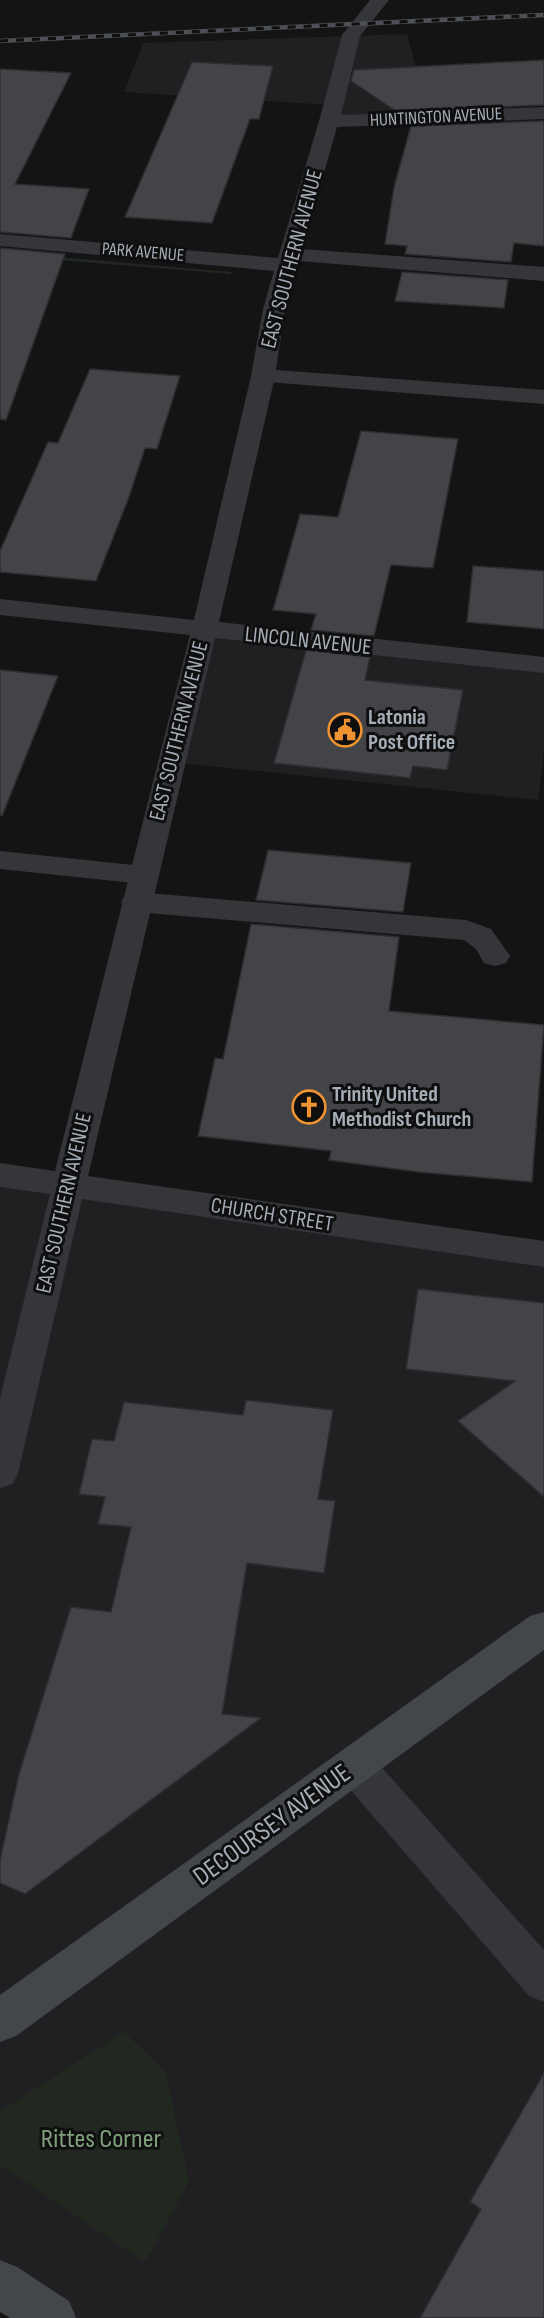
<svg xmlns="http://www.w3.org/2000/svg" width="544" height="2318" font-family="'Sofia Sans Condensed',sans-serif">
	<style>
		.built { fill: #202022 }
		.green { fill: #202820 }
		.building { fill: #434448; stroke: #2e2e31; stroke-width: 1.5 }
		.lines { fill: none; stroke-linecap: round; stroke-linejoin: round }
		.lane { fill: #35363a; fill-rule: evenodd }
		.street { fill: #35363a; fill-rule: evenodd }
		.secondary { fill: #43464a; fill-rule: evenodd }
		.rail-casing { stroke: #4c4f53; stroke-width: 4.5 }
		.rail { stroke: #0f0f10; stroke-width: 3; stroke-dasharray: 8; stroke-linecap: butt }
		.labels { text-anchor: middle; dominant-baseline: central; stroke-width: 6; stroke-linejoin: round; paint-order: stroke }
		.far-street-label { font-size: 18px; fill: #a5adb6; stroke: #0f0f10 }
		.street-label { font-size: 22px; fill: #a5adb6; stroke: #0f0f10 }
		.poi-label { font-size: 22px; font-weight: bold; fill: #a5adb6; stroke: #0f0f10; text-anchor: start }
		.near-street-label { font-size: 27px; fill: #a5adb6; stroke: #0f0f10 }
		.near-park-label { font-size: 27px; fill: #80a07c; stroke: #0f0f10 }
	</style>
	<rect width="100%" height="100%" fill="#141415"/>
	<path class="built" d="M407 34 430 118 329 121 332 105 124 92 143 43Z
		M204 630 544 665V750L538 800 171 762Z
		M0 1175 544 1254V2318H52L0 2284Z"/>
	<path class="green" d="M0 252 231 272V274L47 259Z
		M124 2032 166 2073 189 2182 145 2262 0 2165V2111Z"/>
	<path class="building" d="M544 60V105L396 111 351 81 354 70Z
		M192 62 273 66 259 119H250L212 223 125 217Z
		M0 69 71 73 15 184 89 189 71 238 0 232Z
		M544 121V246L514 243 511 262 405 254 407 246 385 244 394 187 411 126Z
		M0 248 65 254 6 420 0 419Z
		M402 272 508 280 504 308 395 301Z
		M90 369 180 376 157 449 145 448 129 497 96 581 0 572V551L48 442 58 443Z
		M361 431 458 439 433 568 391 565 374 636 311 630 316 614 273 610 300 514 338 517Z
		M473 566 544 571V629L467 622Z
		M306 650 370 657 365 680 463 690 447 770 413 766 410 778 274 763Z
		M0 670 58 676 2 816 0 815Z
		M268 850 411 863 403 912 256 900Z
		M251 924 399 937 389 1011 544 1025 532 1182 418 1172 329 1160 331 1151 198 1136 215 1058 223 1059Z
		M418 1289 544 1303V1497L458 1421 515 1381 406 1369Z
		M246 1400 333 1410 318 1499 335 1501 324 1573 247 1563 222 1714 261 1718 25 1894 0 1883V1860L19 1774 71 1607 111 1612 131 1527 98 1524 105 1497 79 1494 92 1439 114 1441 124 1402 243 1415Z
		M544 2073V2318H420L481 2209 470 2202Z"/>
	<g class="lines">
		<path class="lane" d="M263 369 544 390V404L255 381 251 376 255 371Z
			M0 851 143 866 153 868 158 875 153 882 143 884 0 869Z
			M136 892 466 920 491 929 510 956 506 963 495 966 484 963 476 949 464 940 136 912 125 909 121 902 125 895Z
			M355 1748 369 1753 544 1950V2002L529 1996 341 1779 335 1766 341 1753Z"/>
		<path class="street" d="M370 0H389L360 36 341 115 544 107V119L337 127 302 249 544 267V281L299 261 285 309 275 376 219 622 544 657V673L215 638 88 1176 544 1241V1267L82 1199 18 1473 13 1484 0 1488V1398L50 1194 0 1187V1163L55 1171 190 635 0 615V599L194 620 251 376 263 309 274 271 0 246V234L278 258 319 121 342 35Z"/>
		<path class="secondary" d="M544 1612V1650L16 2036 0 2042V1995L530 1616Z
			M0 2260 17 2267 69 2301 76 2318H10L0 2312Z"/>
		<defs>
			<path id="rail" d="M0 41 544 15"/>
		</defs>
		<use href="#rail" class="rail-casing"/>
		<use href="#rail" class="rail"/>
	</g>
	<defs>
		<symbol id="civic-ring" viewBox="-11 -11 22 22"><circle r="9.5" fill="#0f0f10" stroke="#ef9232" stroke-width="1.5"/><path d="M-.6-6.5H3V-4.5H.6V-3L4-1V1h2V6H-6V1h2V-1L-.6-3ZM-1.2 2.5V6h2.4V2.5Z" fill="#ef9232"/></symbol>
		<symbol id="church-ring" viewBox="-11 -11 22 22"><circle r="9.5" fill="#0f0f10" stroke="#ef9232" stroke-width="1.5"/><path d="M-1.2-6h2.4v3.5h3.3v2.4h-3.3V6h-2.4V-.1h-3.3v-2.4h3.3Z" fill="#ef9232"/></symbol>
	</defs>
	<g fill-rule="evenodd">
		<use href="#civic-ring" x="326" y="711" width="38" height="38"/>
		<use href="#church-ring" x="290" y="1088" width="38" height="38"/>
	</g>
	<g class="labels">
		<g class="far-street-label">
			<text transform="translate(436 117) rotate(-3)">HUNTINGTON AVENUE</text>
			<text transform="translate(143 252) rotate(5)">PARK AVENUE</text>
		</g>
		<g class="street-label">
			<text transform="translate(292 259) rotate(-75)">EAST SOUTHERN AVENUE</text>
			<text transform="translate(308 641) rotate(6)">LINCOLN AVENUE</text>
			<text transform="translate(179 731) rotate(-76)">EAST SOUTHERN AVENUE</text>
			<text transform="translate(64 1203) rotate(-77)">EAST SOUTHERN AVENUE</text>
			<text transform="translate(272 1215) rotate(9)">CHURCH STREET</text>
		</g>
		<g class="poi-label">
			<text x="368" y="717">Latonia<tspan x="368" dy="25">Post Office</tspan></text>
			<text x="332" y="1094">Trinity United<tspan x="332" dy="25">Methodist Church</tspan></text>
		</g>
		<g class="near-street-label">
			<text transform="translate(272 1825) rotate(-36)">DECOURSEY AVENUE</text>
		</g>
		<g class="near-park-label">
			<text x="101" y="2139">Rittes Corner</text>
		</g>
	</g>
</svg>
